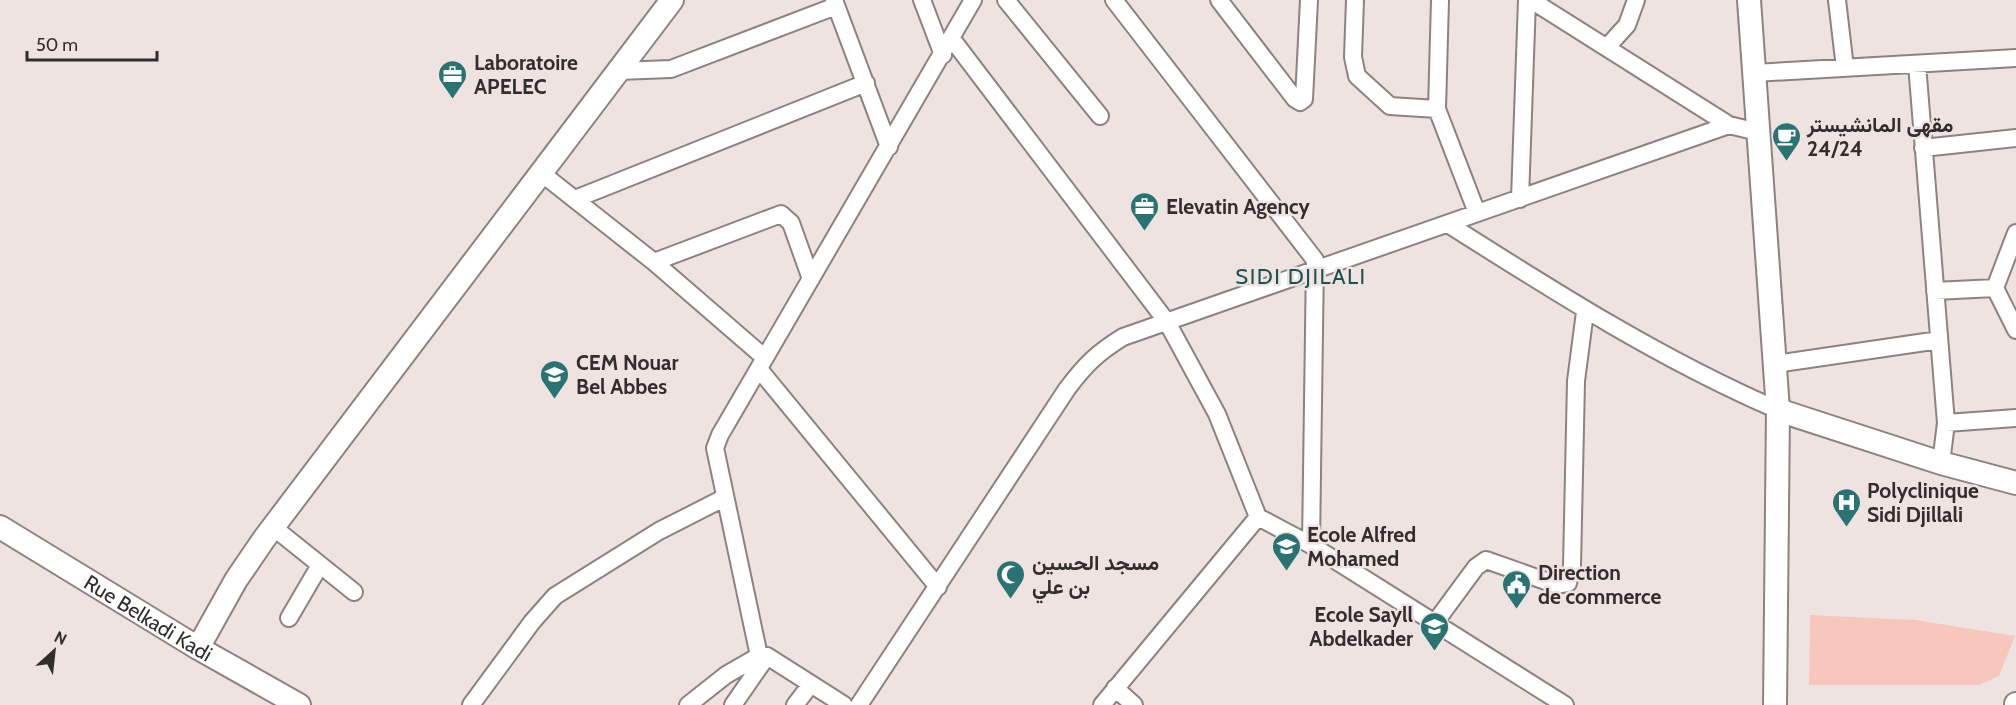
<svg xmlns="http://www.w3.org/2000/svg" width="2016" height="705" font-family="Cabin,Vazirmatn,sans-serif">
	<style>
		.green { fill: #f7c6bc }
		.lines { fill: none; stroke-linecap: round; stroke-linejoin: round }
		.street-casing { stroke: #8d8280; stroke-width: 20 }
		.secondary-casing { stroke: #8d8280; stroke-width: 26 }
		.street { stroke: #fff; stroke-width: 16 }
		.secondary { stroke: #fff; stroke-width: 22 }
		.labels { text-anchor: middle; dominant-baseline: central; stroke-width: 5; stroke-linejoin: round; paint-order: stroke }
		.poi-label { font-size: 21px; font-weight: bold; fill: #322e2d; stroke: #efe3e1; text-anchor: start }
		.street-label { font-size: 21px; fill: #322e2d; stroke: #efe3e1 }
		.neighbourhood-label { font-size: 22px; letter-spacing: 1.5px; fill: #175353; stroke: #efe3e1 }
	</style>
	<rect width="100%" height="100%" fill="#efe3e1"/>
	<path class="green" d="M1810 615 1915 620 2015 636 1999 676 1979 685H1809Z"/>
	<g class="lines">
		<defs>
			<path id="street" d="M834 0 889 147
				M922 0 943 55
				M1006 0 1100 116
				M1114 0 1315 260 1311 545
				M1219 0 1295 99 1300 102 1304 99 1309 0
				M1355 0 1353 57 1357 76 1390 106 1437 109
				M1440 0 1437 109 1477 213
				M1531 0 1729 125
				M1837 0 1845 68
				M952 39 1167 322 1217 414 1258 517 1311 545 1565 705
				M1608 46 1627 25 1636 0
				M1917 64 1946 423 1941 463
				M618 71 671 69 836 6
				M1754 73 2016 58
				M1923 148 2016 138
				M540 172 654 262 765 358
				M575 199 866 83
				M1520 199 1527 0
				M1448 224C1555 292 1662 360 1778 410
				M2016 233 1995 288 2016 330
				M654 262 781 214 791 223 811 279
				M1935 291 1995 288
				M1775 364 1939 340
				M759 369 938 587
				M1946 423 2016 418
				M273 527 354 592
				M289 618 320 565
				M1434 624 1476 567 1486 560 1557 585 1568 583 1572 566 1576 381 1585 312
				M759 656 715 448 720 435 973 0
				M759 656H767L844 705
				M1115 688 1134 705
				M471 705 532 622 555 596 659 531 724 498
				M688 705 726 675 759 656
				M733 705 767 656
				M795 705 811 684
				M859 705 1067 389C1085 365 1097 353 1123 337L1729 125 1758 132
				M1102 705 1258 517"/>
			<g id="secondary">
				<path d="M1749 0 1778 410 1775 705"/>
				<path d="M1778 410 1941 463 2016 483"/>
				<path id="s1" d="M0 527 198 648 299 705"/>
				<path d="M198 648 236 580 264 539 672 0"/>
				<path d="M2016 705V704"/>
			</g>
		</defs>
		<use href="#street" class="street-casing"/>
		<use href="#secondary" class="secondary-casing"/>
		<use href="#street" class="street"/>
		<use href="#secondary" class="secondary"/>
	</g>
	<defs>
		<symbol id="office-pin" viewBox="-11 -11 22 30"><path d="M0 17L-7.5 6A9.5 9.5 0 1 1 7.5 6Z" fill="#297372" stroke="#efe3e1"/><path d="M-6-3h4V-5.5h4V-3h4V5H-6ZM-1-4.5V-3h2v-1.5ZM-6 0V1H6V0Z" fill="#fff"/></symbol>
		<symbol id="cafe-pin" viewBox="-11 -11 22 30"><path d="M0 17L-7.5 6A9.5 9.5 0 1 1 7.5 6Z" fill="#297372" stroke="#efe3e1"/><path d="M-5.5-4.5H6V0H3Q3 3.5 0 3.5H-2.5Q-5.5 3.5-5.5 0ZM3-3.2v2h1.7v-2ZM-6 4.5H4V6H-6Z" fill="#fff"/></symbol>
		<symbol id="school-pin" viewBox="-11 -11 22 30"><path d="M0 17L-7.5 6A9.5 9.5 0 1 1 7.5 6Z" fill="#297372" stroke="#efe3e1"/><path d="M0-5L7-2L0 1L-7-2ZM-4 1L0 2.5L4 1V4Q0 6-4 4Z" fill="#fff"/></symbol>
		<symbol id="hospital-pin" viewBox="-11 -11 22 30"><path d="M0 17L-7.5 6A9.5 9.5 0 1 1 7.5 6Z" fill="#297372" stroke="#efe3e1"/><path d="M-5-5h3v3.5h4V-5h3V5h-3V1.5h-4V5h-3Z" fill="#fff"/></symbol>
		<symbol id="mosque-pin" viewBox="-11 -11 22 30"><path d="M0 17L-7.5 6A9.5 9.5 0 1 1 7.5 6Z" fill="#297372" stroke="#efe3e1"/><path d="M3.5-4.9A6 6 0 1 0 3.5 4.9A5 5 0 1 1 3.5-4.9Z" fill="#fff"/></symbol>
		<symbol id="civic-pin" viewBox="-11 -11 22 30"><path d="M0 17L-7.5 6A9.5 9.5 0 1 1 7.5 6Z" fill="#297372" stroke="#efe3e1"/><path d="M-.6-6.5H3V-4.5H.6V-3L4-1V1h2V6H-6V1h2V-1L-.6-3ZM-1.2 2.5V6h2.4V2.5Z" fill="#fff"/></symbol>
	</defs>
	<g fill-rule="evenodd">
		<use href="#office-pin" x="436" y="58" width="33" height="45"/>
		<use href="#cafe-pin" x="1770" y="120" width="33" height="45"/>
		<use href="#office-pin" x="1128" y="190" width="33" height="45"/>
		<use href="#school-pin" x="538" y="358" width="33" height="45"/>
		<use href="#hospital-pin" x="1830" y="486" width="33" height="45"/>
		<use href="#school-pin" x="1270" y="530" width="33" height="45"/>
		<use href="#mosque-pin" x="994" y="558" width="33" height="45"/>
		<use href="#civic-pin" x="1500" y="568" width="33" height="45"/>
		<use href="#school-pin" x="1418" y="610" width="33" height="45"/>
	</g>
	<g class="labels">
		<g class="poi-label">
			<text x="474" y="62">Laboratoire<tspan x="474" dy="24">APELEC</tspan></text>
			<text x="1807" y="124">مقهى المانشيستر<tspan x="1807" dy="24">24/24</tspan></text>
			<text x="1166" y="206">Elevatin Agency</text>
			<text x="576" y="362">CEM Nouar<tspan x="576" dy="24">Bel Abbes</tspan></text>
			<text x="1867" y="490">Polyclinique<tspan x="1867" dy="24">Sidi Djillali</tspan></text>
			<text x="1307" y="534">Ecole Alfred<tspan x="1307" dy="24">Mohamed</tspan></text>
			<text x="1032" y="562">مسجد الحسين<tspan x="1032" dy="24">بن علي</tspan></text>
			<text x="1538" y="572">Direction<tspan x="1538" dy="24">de commerce</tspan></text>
			<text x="1413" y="614" text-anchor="end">Ecole Sayll<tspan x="1413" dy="24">Abdelkader</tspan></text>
		</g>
		<g class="street-label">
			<text stroke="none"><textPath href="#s1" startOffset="174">Rue Belkadi Kadi</textPath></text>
		</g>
		<g class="neighbourhood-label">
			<text x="1301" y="276">SIDI DJILALI</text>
		</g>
	</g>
	<g transform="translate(54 651) rotate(27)" stroke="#efe3e1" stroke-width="4.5" paint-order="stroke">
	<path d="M0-4.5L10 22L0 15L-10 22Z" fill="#322e2d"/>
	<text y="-9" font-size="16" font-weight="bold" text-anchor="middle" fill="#322e2d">N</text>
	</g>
	<path d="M27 51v9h130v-9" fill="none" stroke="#322e2d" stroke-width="3"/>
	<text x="36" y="51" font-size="18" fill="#322e2d" stroke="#efe3e1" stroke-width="4.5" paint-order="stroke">50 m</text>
</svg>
